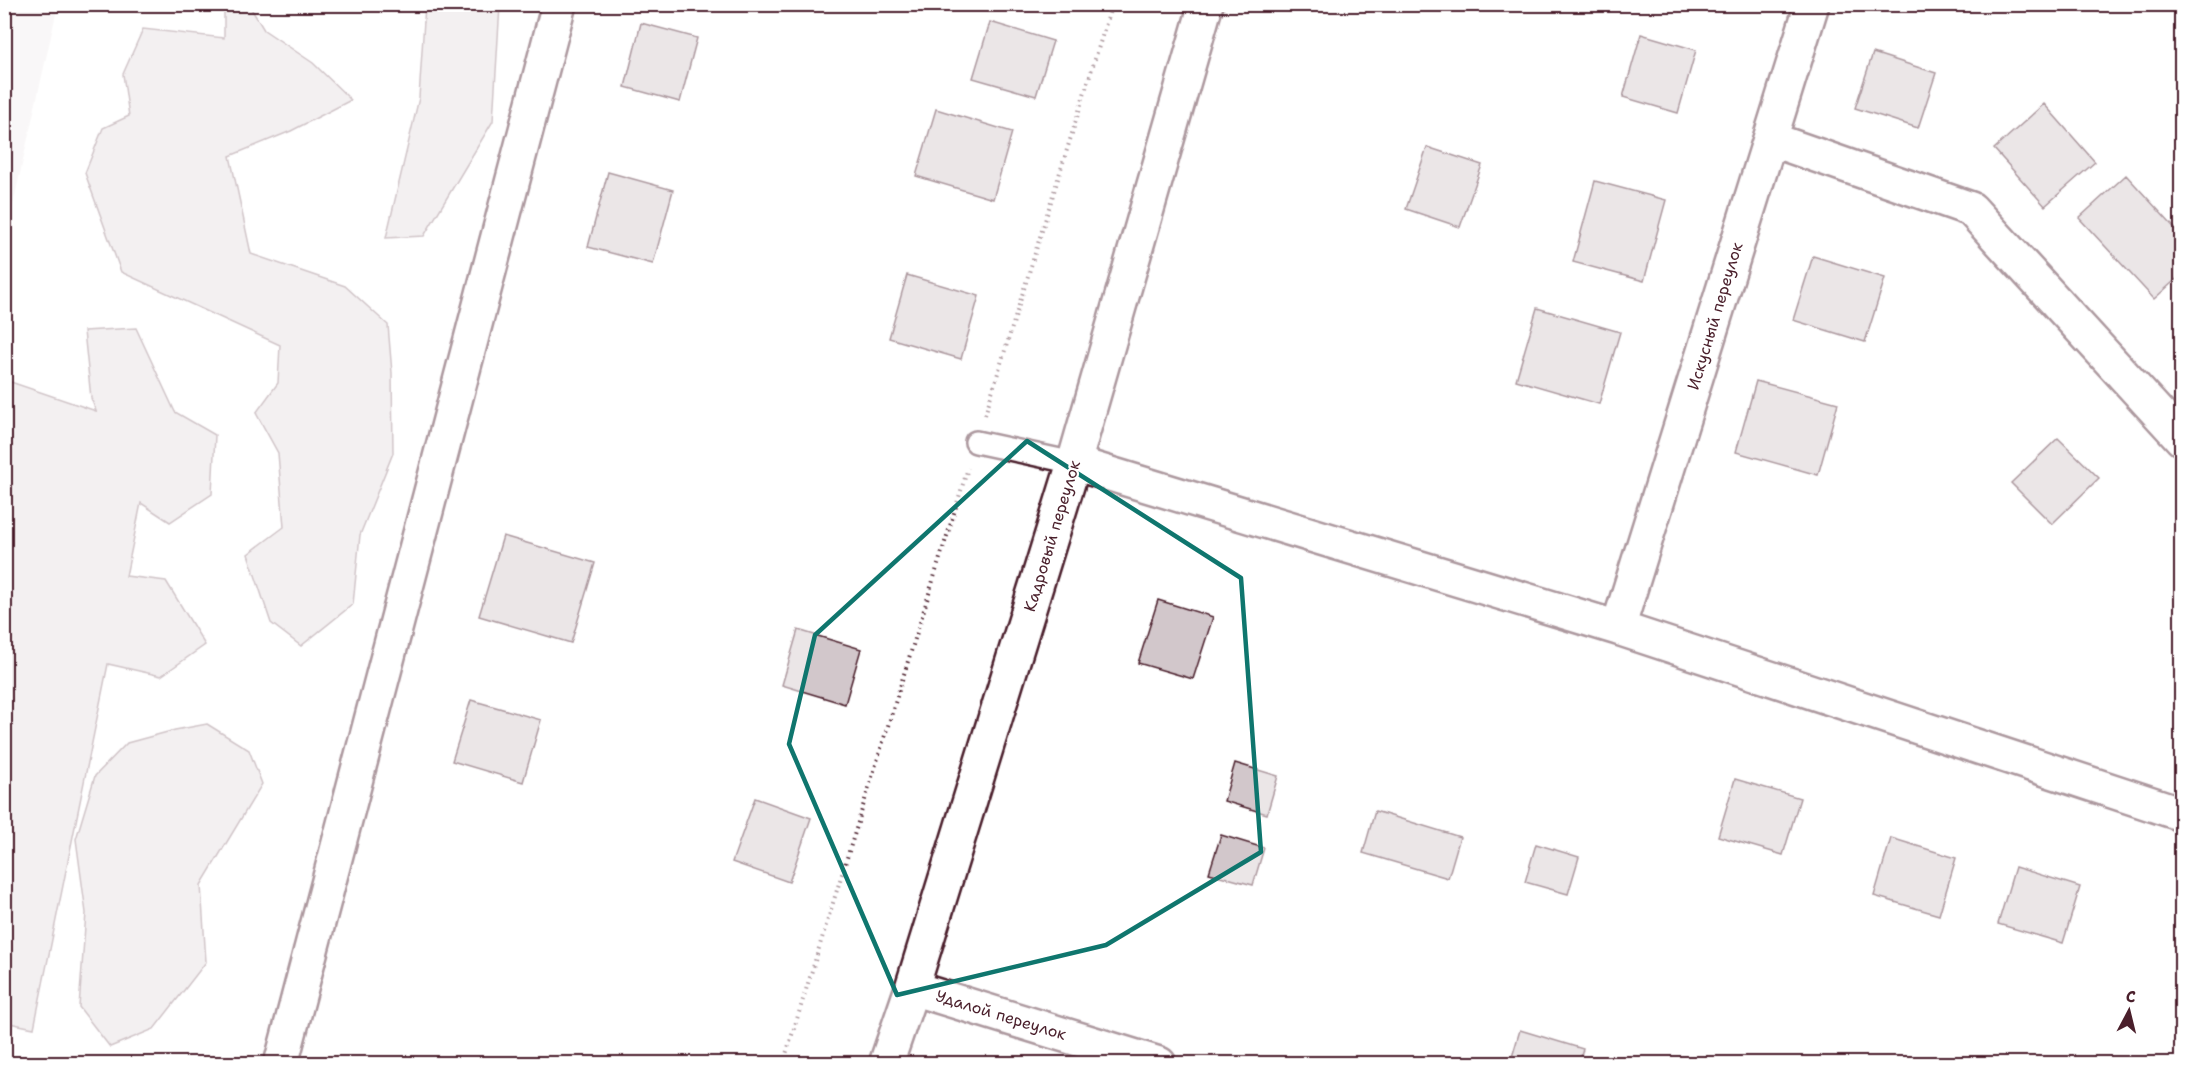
<svg xmlns="http://www.w3.org/2000/svg" width="2186" height="1068" font-family="'Shantell Sans',sans-serif">
	<style>
		.built { fill: #f2eeef }
		.green { fill: #e5dee0; stroke: #987e86; stroke-width: 1.5 }
		.building { fill: #d2c7cb; stroke: #4a1f2b; stroke-width: 1.5 }
		.lines { fill: none; stroke-linecap: round; stroke-linejoin: round }
		.lane-casing { stroke: #4a1f2b; stroke-width: 26 }
		.street-casing { stroke: #4a1f2b; stroke-width: 38 }
		.path { stroke: #4a1f2b; stroke-width: 4; stroke-dasharray: 1.5 4.5; stroke-linecap: butt }
		.lane { stroke: #fff; stroke-width: 21 }
		.street { stroke: #fff; stroke-width: 33 }
		.marked { fill: none; stroke: #0f766e; stroke-width: 4.5; stroke-linejoin: round }
		.labels { text-anchor: middle; dominant-baseline: central; stroke-width: 4.5; stroke-linejoin: round; paint-order: stroke }
		.street-label { font-size: 16px; fill: #4a1f2b; stroke: #fff }
	</style>
	<rect width="100%" height="100%" fill="#fff"/>
	<filter id="ink" filterUnits="userSpaceOnUse"><feTurbulence type="fractalNoise" baseFrequency=".0167" numOctaves="2"/><feDisplacementMap in="SourceGraphic" scale="12" xChannelSelector="R" yChannelSelector="G"/><feConvolveMatrix kernelMatrix="1 2 1 2 8 2 1 2 1" color-interpolation-filters="sRGB"/></filter>
	<g filter="url(#ink)">
		<path class="built" d="M4 5H58L10 218 4 216Z"/>
		<path class="green" d="M224 5H249L264 30 313 63 351 100 291 131 230 156 251 254 345 286 388 325 392 373 393 453 360 535 353 604 301 646 271 623 248 554 284 527 278 453 256 413 278 383 280 345 121 272 85 173 103 128 129 116 123 74 143 29 224 38Z
			M425 5H500L493 121 424 236 386 238 419 98Z
			M136 328 175 412 215 435 212 494 170 522 141 503 126 576 166 581 205 645 161 676 108 664 34 1028 4 1022 5 380 96 411 91 398 84 331Z
			M207 724 249 750 262 784 201 885 206 962 154 1029 110 1047 79 1007 86 913 76 839 95 776 127 743 175 730Z"/>
		<path class="building" d="M990 22 1053 41 1036 96 973 78Z
			M641 23 697 38 680 102 625 87Z
			M1641 34 1696 50 1678 113 1623 97Z
			M1873 53 1936 73 1918 128 1855 108Z
			M2044 104 2095 162 2045 206 1994 149Z
			M936 109 1012 132 993 199 916 176Z
			M1427 147 1482 165 1460 227 1406 209Z
			M608 172 673 190 653 264 588 247Z
			M2126 175 2182 236V274L2154 299 2079 218Z
			M1595 181 1666 200 1644 281 1573 262Z
			M1813 256 1885 278 1865 342 1793 320Z
			M907 275 979 296 961 359 889 338Z
			M1537 308 1620 332 1599 404 1516 380Z
			M1756 381 1838 403 1818 475 1736 452Z
			M2058 438 2099 478 2052 524 2011 483Z
			M503 536 595 563 571 643 479 616Z
			M1158 600 1213 617 1193 679 1138 663Z
			M798 630 861 649 845 704 782 685Z
			M471 700 541 720 523 782 452 761Z
			M1235 763 1278 776 1267 814 1224 801Z
			M1735 779 1800 798 1783 855 1718 836Z
			M755 798 811 818 789 882 732 862Z
			M1375 811 1460 837 1448 878 1363 853Z
			M1221 835 1264 848 1253 885 1209 873Z
			M1891 838 1956 858 1939 915 1874 896Z
			M1536 844 1579 857 1568 894 1525 882Z
			M2015 867 2080 887 2063 943 1998 924Z
			M1520 1030 1583 1049 1579 1064H1510Z"/>
		<g class="lines">
			<defs>
				<path id="lane" d="M976 442 1074 463"/>
				<path id="street" d="M1770 139 1971 209 2182 439
					M1074 463 1618 628 2182 814
					M1618 628 1812 4
					M912 988 1159 1064
					M281 1064 559 4
					M886 1064 912 988 1074 463 1206 4"/>
			</defs>
			<use href="#lane" class="lane-casing"/>
			<use href="#street" class="street-casing"/>
			<path class="path" d="M985 415 1112 4
				M783 1064 968 468"/>
			<use href="#lane" class="lane"/>
			<use href="#street" class="street"/>
		</g>
	</g>
	<path d="M0 0H2186V1068H0ZM1027 441 1241 578 1261 852 1106 945 897 995 789 744 815 635Z" fill="#fff" fill-opacity=".55" fill-rule="evenodd"/>
	<path class="marked" d="M1027 441 1241 578 1261 852 1106 945 897 995 789 744 815 635Z"/>
	<g class="labels">
		<g class="street-label">
			<text transform="translate(1715 316) rotate(-73)">Искусный переулок</text>
			<text transform="translate(1052 536) rotate(-73)">Кадровый переулок</text>
			<text transform="translate(1001 1015) rotate(17)">Удалой переулок</text>
		</g>
	</g>
	<rect width="2186" height="1068" fill="none" stroke="#fff" stroke-width="24"/>
	<rect x="12" y="12" width="2162" height="1044" fill="none" stroke="#4a1f2b" stroke-width="2" filter="url(#ink)"/>
	<g transform="translate(2129 1011) rotate(7)" stroke="#ffffff" stroke-width="4.5" paint-order="stroke">
	<path d="M0-4.5L10 22L0 15L-10 22Z" fill="#4a1f2b"/>
	<text y="-9" font-size="16" font-weight="bold" text-anchor="middle" fill="#4a1f2b">С</text>
	</g>
</svg>
